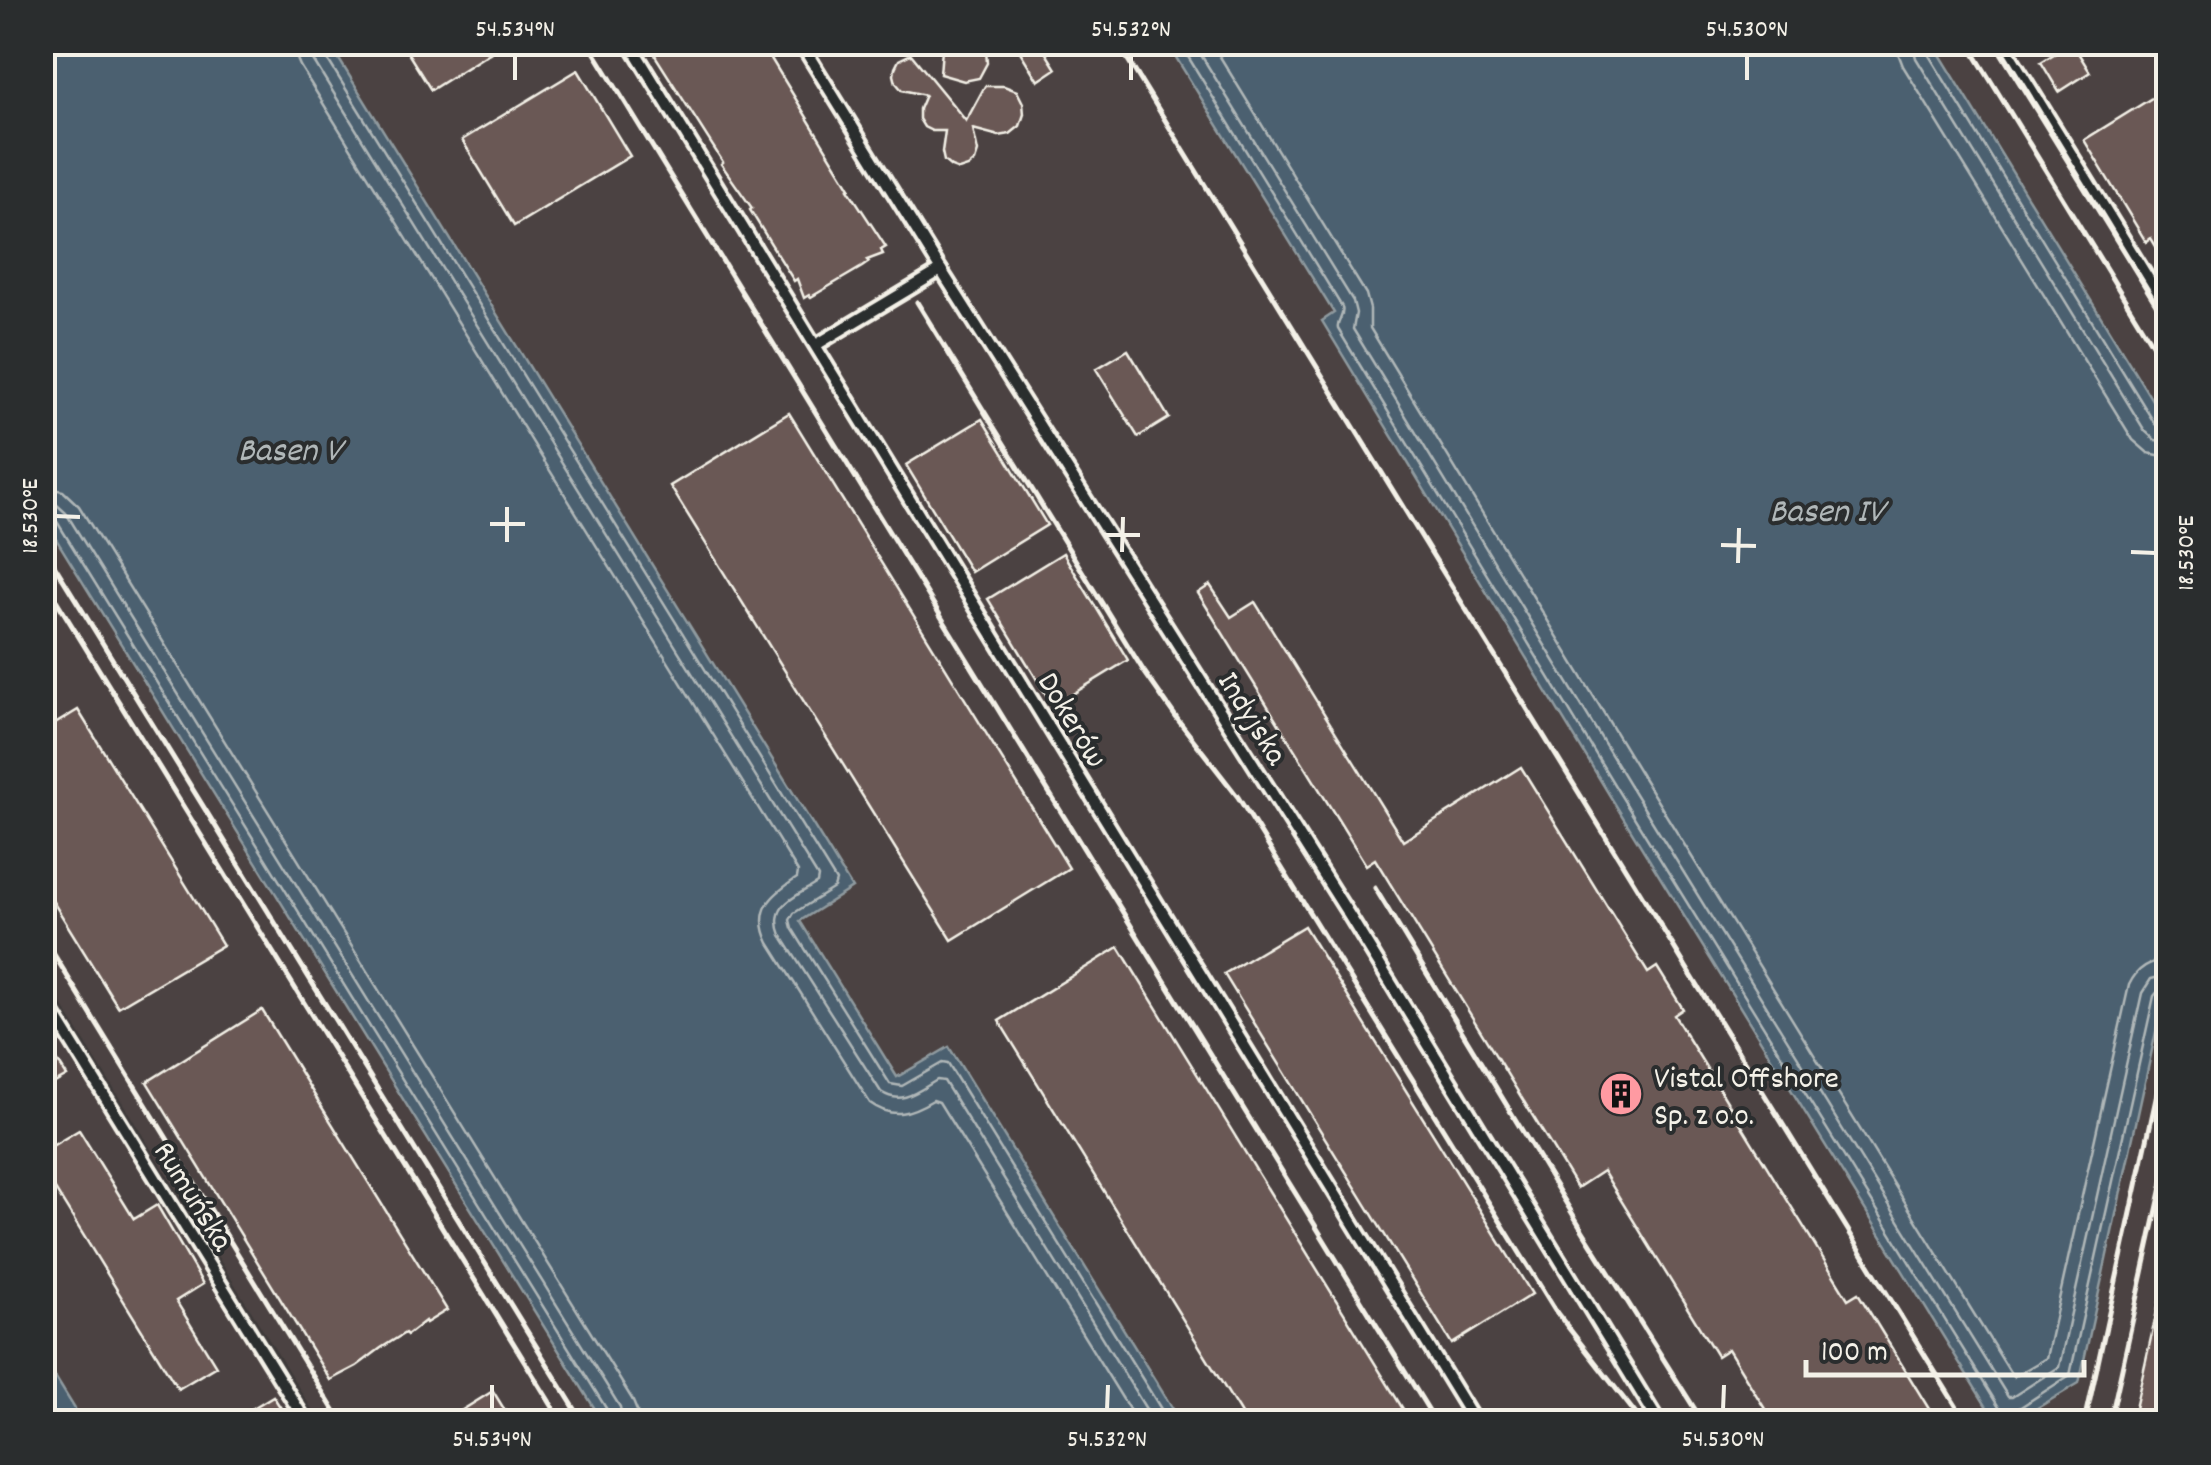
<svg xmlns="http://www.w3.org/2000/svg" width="2211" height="1465" font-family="Dekko,sans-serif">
<rect width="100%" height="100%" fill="#3e3a3a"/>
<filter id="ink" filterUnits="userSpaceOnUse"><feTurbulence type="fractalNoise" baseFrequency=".01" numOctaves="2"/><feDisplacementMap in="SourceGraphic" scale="20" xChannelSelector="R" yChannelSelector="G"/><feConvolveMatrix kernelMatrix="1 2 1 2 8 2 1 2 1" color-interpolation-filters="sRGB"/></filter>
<g filter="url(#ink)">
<g fill="#4c4342">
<polygon points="329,43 1167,43 1334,314 1322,322 1610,796 1996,1422 1181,1422 949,1047 897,1078 799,921 851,888"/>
<polygon points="1933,43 2168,43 2168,426"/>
<polygon points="42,518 603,1422 320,1422 43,974"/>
<polygon points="2168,977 2168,1422 2014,1422 2079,1383"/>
<polygon points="42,982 306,1422 83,1422 43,1357"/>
</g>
<g fill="#4b606f" stroke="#8f9a9f" stroke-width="2.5">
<polygon points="43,42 329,43 852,888 800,921 897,1077 949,1047 1181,1422 603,1422 43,518"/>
<polygon points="1167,43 1933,43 2168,426 2168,977 2079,1383 2014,1422 1996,1422 1610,796 1322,321 1334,313"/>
<polygon points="42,1357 43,1357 83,1422 43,1422"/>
</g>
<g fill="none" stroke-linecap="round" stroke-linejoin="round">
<g stroke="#b0b7b8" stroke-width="2.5">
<path d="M294,42L295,54L300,66L798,872L797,878C771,895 753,910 769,943L870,1103C893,1120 911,1113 933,1100L939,1102L1137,1422"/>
<path d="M309,42L312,58L818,877L817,883C795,897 769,905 781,935L881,1092C902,1106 918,1091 937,1080L944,1081L1154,1422"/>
<polyline points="321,42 323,52 836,881 834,888 794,913 790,920 792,928 890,1084 902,1086 942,1063 948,1064 1169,1422"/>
<path d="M1179,42L1342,307C1345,317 1336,321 1338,329L1618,791L2005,1417L2010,1416L2016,1410L2070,1375L2154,996L2160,989L2168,987"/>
<polyline points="1193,42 1353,301 1356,313 1353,329 1629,784 2008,1397 2012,1397 2059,1367 2142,993 2151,979 2168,975"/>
<path d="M1211,42L1366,294L1370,309V328L1642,776L2013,1377L2046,1358L2129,985C2137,968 2150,960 2168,960"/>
<polyline points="1897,42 1898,53 1903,66 2133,440 2148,453 2168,457"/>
<polyline points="1912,42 1916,58 2145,431 2155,440 2168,442"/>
<polyline points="1925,42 1927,52 2155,424 2161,429 2168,430"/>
<polyline points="42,487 63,491 79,506 632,1399 637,1411 638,1422"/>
<polyline points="42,502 56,504 66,513 620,1407 623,1422"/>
<polyline points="42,514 50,515 56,520 609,1413 611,1422"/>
</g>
</g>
<g fill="#6b5955" stroke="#f4f1e8" stroke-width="2.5">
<polygon points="401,42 507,42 431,90"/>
<polygon points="651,42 761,42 850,188 848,189 886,247 881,250 883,254 867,260 869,262 862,267 811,297 809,295 804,298 797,279 794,281 750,210 752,208 721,164 723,162 656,57"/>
<polygon points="947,42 981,42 986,50 987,63 979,78 964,81 940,74 942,49"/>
<polygon points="1032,42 1039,42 1056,69 1038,81 1019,50"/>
<polygon points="2072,43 2090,72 2059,92 2041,62"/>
<polygon points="911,54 966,121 985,86 1004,86 1017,91 1023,103 1024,114 1020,126 1010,134 999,136 973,129 978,152 975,161 968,167 959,170 951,167 944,161 942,152 945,131 932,131 924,127 919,119 919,109 925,95 902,90 896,83 894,75 895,68 899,60"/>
<polygon points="578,70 630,156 514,226 462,140"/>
<polygon points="2168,88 2168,128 2160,133 2168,148 2168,266 2151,238 2146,242 2084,140"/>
<polygon points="1128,350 1169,418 1138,437 1096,369"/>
<polygon points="789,413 1069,868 952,940 670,486"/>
<polygon points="982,419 1047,525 971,572 906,465"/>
<polygon points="1063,553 1128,660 1053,706 988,599"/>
<polygon points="1210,585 1231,617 1255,602 1403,841 1521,767 1648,973 1657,967 1683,1009 1674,1015 1848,1299 1858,1293 1937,1422 1773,1422 1728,1349 1717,1356 1603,1171 1577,1188 1375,859 1366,865 1198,593"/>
<polygon points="78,710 223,945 118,1007 42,884 42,732"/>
<polygon points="1304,926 1532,1294 1452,1344 1224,974"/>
<polygon points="1119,947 1411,1422 1246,1422 999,1021"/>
<polygon points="262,1010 447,1310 426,1323 425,1321 407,1335 405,1333 381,1348 357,1366 330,1380 147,1082"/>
<polygon points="42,1036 67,1076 42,1090"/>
<polygon points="79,1130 134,1219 157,1205 203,1284 176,1301 216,1366 178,1389 42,1168 42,1152"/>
<polygon points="2162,1289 2168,1290 2168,1422 2132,1422"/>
<polygon points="493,1391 512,1422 443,1422"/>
<polygon points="273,1396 290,1422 230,1422"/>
</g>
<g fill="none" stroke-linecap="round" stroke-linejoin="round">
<g stroke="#f4f1e8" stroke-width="18">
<g id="service">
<polyline points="629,42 1475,1422"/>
<polyline points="800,42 941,270 1349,915 1659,1422"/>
<polyline points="2002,42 2168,311"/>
<polyline points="816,345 941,270"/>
<polyline points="42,995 306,1422"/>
</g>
</g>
<use href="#service" stroke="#2a2d2e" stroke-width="10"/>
<g stroke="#f4f1e8" stroke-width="5">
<polyline points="588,42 1436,1422"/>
<polyline points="1117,42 1966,1422"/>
<polyline points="1967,42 2168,370"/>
<polyline points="1997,42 2168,323"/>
<polyline points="917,302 1143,670 1178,720 1238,797 1557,1313 1642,1422"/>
<polyline points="42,545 583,1422"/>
<polyline points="42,577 562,1422"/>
<polyline points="1375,888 1583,1231 1703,1422"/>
<polyline points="42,935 341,1422"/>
<polyline points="2085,1422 2168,1044"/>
<polyline points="2110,1422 2168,1160"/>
</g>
</g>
</g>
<path fill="none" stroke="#f4f1e8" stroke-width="4" d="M515,80V55M1131,80V55M1747,80V55M55,516L80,517M490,524H525M1105,535H1140M507,542V507M1721,545L1756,546M1122,552L1123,517M2131,552L2156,553M1738,563L1739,528M492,1410V1385M1107,1410L1108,1385M1723,1410L1724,1385"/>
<defs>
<g id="building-disc" transform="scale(2.25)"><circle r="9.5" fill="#ff9aa2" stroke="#2a2d2e"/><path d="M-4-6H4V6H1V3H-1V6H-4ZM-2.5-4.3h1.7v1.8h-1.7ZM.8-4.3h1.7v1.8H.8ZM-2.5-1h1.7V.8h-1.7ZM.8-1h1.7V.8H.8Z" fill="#111"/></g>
</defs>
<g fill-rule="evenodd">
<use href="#building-disc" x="1621" y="1094"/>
</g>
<g text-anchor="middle" stroke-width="8" stroke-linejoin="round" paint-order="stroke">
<g font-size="32" fill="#f4f1e8" stroke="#2a2d2e">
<text transform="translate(1254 717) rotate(58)" y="11">Indyjska</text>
<text transform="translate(1074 719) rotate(59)" y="11">Dokerów</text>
<text transform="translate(195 1195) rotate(58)" y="11">Rumuńska</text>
</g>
<g font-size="32" fill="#f4f1e8" stroke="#2a2d2e" text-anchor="start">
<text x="1654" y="1087">Vistal Offshore<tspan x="1654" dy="37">Sp. z o.o.</tspan></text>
</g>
<g font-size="35" font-style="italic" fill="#b0b7b8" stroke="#2a2d2e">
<text x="290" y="460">Basen V</text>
<text x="1827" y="521">Basen IV</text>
</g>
</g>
<rect width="2211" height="1465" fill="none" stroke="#2a2d2e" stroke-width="110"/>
<path d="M1806 1360v15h278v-15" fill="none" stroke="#f4f1e8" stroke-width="5"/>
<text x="1821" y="1360" font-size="30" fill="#f4f1e8" stroke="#2a2d2e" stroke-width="8" paint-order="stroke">100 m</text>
<rect x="55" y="55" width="2101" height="1355" fill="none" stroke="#f4f1e8" stroke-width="4"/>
<g font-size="25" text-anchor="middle" fill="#f4f1e8">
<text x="515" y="36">54.534°N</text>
<text x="1131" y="36">54.532°N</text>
<text x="1747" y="36">54.530°N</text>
<text transform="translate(28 516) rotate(-90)" y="9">18.530°E</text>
<text transform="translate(2184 553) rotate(-90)" y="9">18.530°E</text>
<text x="492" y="1446">54.534°N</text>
<text x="1107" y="1446">54.532°N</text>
<text x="1723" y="1446">54.530°N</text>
</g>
</svg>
